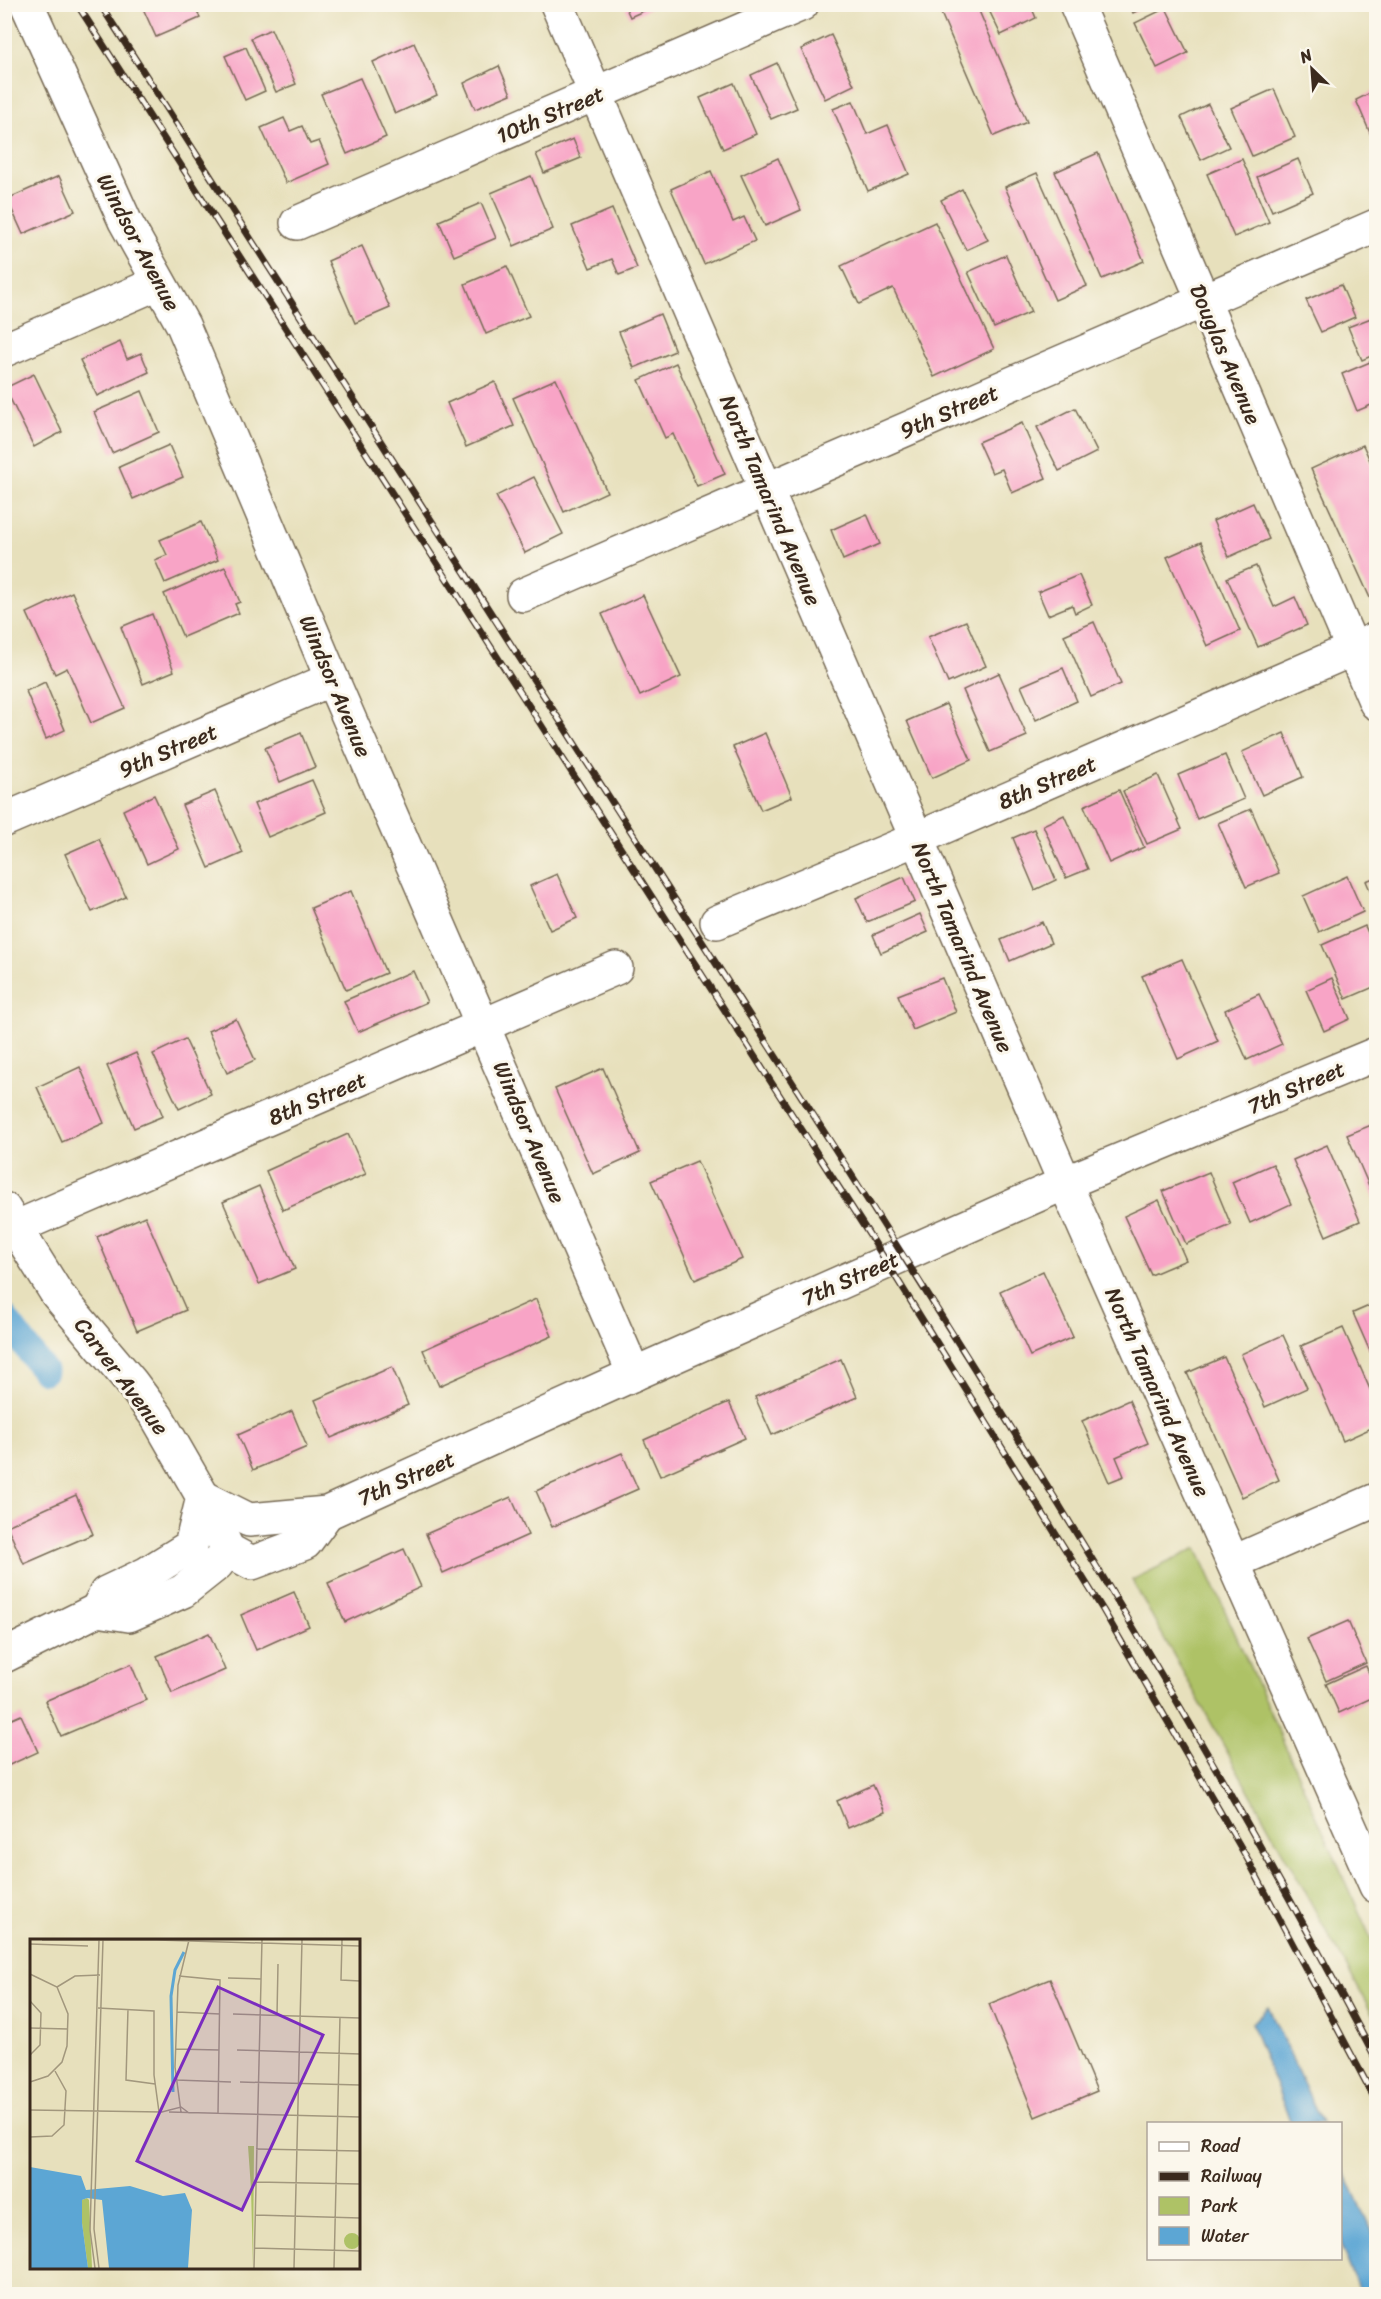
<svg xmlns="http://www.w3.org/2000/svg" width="1381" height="2299" font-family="Sriracha,sans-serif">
<rect width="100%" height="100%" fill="#fbf7ec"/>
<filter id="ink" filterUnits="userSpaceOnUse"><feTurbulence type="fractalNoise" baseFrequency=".0167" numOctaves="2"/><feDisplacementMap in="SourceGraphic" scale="12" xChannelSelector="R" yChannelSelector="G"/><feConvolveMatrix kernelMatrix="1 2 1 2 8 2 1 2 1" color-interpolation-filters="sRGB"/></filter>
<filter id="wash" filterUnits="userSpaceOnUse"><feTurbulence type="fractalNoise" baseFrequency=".008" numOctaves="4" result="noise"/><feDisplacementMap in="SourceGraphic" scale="24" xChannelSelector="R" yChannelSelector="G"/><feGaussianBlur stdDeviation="1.35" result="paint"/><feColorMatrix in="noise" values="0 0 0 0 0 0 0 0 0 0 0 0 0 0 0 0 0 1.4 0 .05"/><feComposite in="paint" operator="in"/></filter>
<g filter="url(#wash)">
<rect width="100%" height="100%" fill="#e7e0bc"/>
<polygon fill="#aec266" stroke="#747642" stroke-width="1.5" points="1197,1548 1376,1950 1376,2020 1132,1580"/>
<g fill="#5ca6d4" stroke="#4c6879" stroke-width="1.5">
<polygon points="1268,2007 1322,2123 1291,2123 1251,2024"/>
<polygon points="1341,2164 1376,2242 1376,2294 1361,2294 1341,2246"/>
</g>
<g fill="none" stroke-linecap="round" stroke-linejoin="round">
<polyline stroke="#5ca6d4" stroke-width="27" points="4,1317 44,1371"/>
</g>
<g id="blocks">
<g fill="#f8a4c6">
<polygon points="141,4 194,4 200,18 156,37"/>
<polygon points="624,4 659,4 630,17"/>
<polygon points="937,4 976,4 1027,122 994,136"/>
<polygon points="986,4 1030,4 1036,18 1001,35"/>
<polygon points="1129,4 1151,4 1133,13"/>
<polygon points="1166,8 1188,53 1157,68 1135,23"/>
<polygon points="271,29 296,84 276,92 251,38"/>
<polygon points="831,35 854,85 825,99 801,49"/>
<polygon points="414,43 437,95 395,114 373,62"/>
<polygon points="246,47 265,91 245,100 225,56"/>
<polygon points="777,63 797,108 771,119 751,75"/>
<polygon points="499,66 511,94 475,109 464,83"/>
<polygon points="360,78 386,137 347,154 321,94"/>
<polygon points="734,83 756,134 723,149 700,98"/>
<polygon points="1274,89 1295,137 1252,156 1231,108"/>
<polygon points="1376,90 1376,147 1356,100"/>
<polygon points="853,101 867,134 888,125 909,174 868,191 833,109"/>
<polygon points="1208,104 1229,147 1201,160 1181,117"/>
<polygon points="284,118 290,131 302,126 310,144 319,141 329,164 286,183 261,128"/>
<polygon points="573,139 581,158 544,173 536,154"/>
<polygon points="1098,153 1144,261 1102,279 1055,172"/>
<polygon points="778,158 801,210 765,226 741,175"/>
<polygon points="1242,159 1269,222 1234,237 1207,174"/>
<polygon points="1298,159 1313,193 1272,211 1257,177"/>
<polygon points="711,171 733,222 744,217 755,241 704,264 671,189"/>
<polygon points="1037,173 1087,286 1055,300 1005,187"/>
<polygon points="59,176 75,211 23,234 7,199"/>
<polygon points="531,176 553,229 514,246 491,193"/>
<polygon points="962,189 988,240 966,250 941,200"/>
<polygon points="481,203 496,238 454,256 439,221"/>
<polygon points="612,209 637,268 619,275 612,259 590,268 572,226"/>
<polygon points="935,222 994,349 934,377 893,288 859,304 841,266"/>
<polygon points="362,246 390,308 355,323 328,261"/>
<polygon points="1006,255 1031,312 994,328 968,272"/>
<polygon points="507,266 529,316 486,334 465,284"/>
<polygon points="1341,285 1355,317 1321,332 1306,300"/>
<polygon points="660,314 675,351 634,368 619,332"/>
<polygon points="1371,318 1376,332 1376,354 1362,360 1348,327"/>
<polygon points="120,342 127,359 141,353 149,372 97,396 80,360"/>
<polygon points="1370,362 1376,377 1376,403 1357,411 1342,374"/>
<polygon points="676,363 725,474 697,486 673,434 665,438 639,380"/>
<polygon points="34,374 62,432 34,447 5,388"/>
<polygon points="556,379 607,492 564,512 513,398"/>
<polygon points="495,382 514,426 466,447 447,403"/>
<polygon points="142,391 159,432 112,453 94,412"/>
<polygon points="1075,408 1097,452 1059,471 1037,427"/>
<polygon points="1022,423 1046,478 1012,493 1002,469 992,473 978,442"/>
<polygon points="169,445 183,477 133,499 119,467"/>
<polygon points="1363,445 1376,474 1376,598 1371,600 1311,469"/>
<polygon points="534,477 563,534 525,553 496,496"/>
<polygon points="1253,503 1269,539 1229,557 1213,521"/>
<polygon points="867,514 880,544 843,560 831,530"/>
<polygon points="201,522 218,560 165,583 155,560 167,555 160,540"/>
<polygon points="1201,542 1240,631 1207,646 1167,557"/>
<polygon points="1256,566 1274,607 1295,597 1307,625 1258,647 1227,578"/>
<polygon points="225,567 240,602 235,604 239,613 183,637 164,594"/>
<polygon points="1079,575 1092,605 1075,613 1072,605 1048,615 1038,592"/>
<polygon points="72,592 125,708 91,723 67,668 55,674 27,613"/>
<polygon points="643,595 681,677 640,696 602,614"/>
<polygon points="152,614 174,671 143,684 121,627"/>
<polygon points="966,621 986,666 948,683 928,637"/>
<polygon points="1094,622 1121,684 1091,697 1064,635"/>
<polygon points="1063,668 1077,701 1036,720 1021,686"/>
<polygon points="999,673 1027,736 990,752 963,690"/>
<polygon points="45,682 65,730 46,739 26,691"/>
<polygon points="946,704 971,760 932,778 907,721"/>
<polygon points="301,733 315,767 280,782 265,748"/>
<polygon points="765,733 792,797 761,810 733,747"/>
<polygon points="1284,733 1303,777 1262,795 1242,752"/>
<polygon points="1225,755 1244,799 1197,819 1178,775"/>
<polygon points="1158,775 1182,829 1147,844 1123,791"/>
<polygon points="312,780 326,812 268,837 254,804"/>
<polygon points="1119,790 1144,847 1109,863 1084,806"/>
<polygon points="215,791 243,853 209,868 182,805"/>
<polygon points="154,795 179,849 147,864 123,810"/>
<polygon points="1251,809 1279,873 1246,887 1218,823"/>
<polygon points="1064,815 1088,869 1066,878 1043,825"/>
<polygon points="1034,829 1056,880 1035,890 1013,838"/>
<polygon points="99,839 126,897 92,912 65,854"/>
<polygon points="557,874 577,918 550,930 530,886"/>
<polygon points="1347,876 1363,912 1319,932 1303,896"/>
<polygon points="904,877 915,902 867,922 856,898"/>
<polygon points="1376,877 1376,904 1366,881"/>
<polygon points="351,891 386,973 346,990 311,908"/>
<polygon points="920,914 928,932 881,953 873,935"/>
<polygon points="1042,922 1051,943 1010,961 1001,940"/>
<polygon points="1365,926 1376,951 1376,986 1346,999 1322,945"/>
<polygon points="1182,959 1218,1041 1178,1059 1142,976"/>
<polygon points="413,971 427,1002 358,1032 344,1001"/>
<polygon points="942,978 956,1012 913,1030 898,995"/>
<polygon points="1332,978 1350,1019 1324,1031 1306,990"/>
<polygon points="1259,994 1282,1044 1247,1060 1225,1010"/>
<polygon points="236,1019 255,1060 227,1073 208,1031"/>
<polygon points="185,1039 211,1094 179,1109 153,1054"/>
<polygon points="136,1053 163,1116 134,1128 107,1066"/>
<polygon points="80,1067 104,1123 62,1142 37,1087"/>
<polygon points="603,1068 640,1153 593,1174 555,1089"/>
<polygon points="1376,1123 1376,1202 1347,1135"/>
<polygon points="348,1134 366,1174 283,1210 266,1171"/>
<polygon points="1327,1145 1360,1221 1326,1236 1293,1160"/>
<polygon points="697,1161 742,1259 695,1280 651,1181"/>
<polygon points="1273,1164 1291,1204 1250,1223 1232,1182"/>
<polygon points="1209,1172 1231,1225 1186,1244 1163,1191"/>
<polygon points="259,1186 295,1269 259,1284 223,1202"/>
<polygon points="1159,1200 1186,1260 1151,1275 1124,1216"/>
<polygon points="145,1216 186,1310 137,1331 97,1237"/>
<polygon points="1043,1271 1073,1337 1030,1356 1000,1291"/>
<polygon points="536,1299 552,1336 439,1386 423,1350"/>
<polygon points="1376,1303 1376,1365 1353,1313"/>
<polygon points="1343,1328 1376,1403 1376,1426 1343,1441 1301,1346"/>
<polygon points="1283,1335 1307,1388 1265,1407 1241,1354"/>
<polygon points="1224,1357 1279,1480 1242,1497 1187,1373"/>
<polygon points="841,1359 857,1397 772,1435 755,1397"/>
<polygon points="392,1367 408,1405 331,1438 315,1400"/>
<polygon points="1129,1400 1148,1443 1116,1457 1124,1476 1109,1482 1082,1421"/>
<polygon points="729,1402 745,1438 660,1476 644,1440"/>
<polygon points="292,1411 307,1447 253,1470 238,1435"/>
<polygon points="622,1453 638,1489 552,1527 536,1491"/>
<polygon points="76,1495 93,1534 24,1564 7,1526"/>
<polygon points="511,1497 528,1535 443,1573 426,1534"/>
<polygon points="404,1549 421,1587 345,1622 328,1583"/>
<polygon points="294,1592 309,1626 256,1650 241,1615"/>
<polygon points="1348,1621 1366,1663 1326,1681 1307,1639"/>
<polygon points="209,1633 225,1670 172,1693 157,1656"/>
<polygon points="131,1664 146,1700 61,1736 45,1701"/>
<polygon points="1366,1666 1376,1690 1376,1696 1339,1713 1326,1684"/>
<polygon points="21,1715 38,1752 5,1767 5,1722"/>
<polygon points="873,1785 885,1812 848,1828 837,1801"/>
<polygon points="1050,1979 1097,2091 1035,2117 989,2004"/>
</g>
</g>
</g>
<g filter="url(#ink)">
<use href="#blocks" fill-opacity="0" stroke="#776a55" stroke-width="1.5"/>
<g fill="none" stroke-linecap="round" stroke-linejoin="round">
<g stroke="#776a55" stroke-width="36">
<g id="minor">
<polyline points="27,4 125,221 183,325 332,679 634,1374"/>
<polyline points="557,4 1065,1183 1376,1886"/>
<polyline points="1076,4 1376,703"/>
<polyline points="297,223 802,4"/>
<polyline points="4,350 158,283"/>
<polyline points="523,595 1376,226"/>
<polyline points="4,820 332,679"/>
<polyline points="717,922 916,839 1376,639"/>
<polyline points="4,1209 57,1294 131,1382 157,1417 203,1497 228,1550"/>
<polyline points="17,1227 616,968"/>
<polyline points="228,1550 252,1563 305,1543 327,1513"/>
<polyline points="1234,1562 1376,1500"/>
<polyline points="97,1610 106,1593 146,1574 191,1546 203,1497 249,1520 327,1513 634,1374 1065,1183 1376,1054"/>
<polyline points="4,1656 97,1610 129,1615 183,1591 217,1564 228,1550"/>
</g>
</g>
<use href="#minor" stroke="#fff" stroke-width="33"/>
<g stroke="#3b2a1e" stroke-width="7">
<g id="rail">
<polyline points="77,4 874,1242 1103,1610 1247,1858 1376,2101"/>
<path d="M100,4C315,339 529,673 744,1007C966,1352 1187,1697 1376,2060"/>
</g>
</g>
<use href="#rail" stroke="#fbf7ec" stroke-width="4.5" stroke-dasharray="14" stroke-linecap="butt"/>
</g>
</g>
<g text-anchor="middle" stroke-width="6" stroke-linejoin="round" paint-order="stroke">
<g font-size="22" fill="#3b2a1e" stroke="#fbf7ec">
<text transform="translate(550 114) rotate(-23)" y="8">10th Street</text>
<text transform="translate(139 242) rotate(62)" y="8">Windsor Avenue</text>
<text transform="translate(1226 354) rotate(67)" y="8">Douglas Avenue</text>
<text transform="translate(949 411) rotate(-23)" y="8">9th Street</text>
<text transform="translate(771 500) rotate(67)" y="8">North Tamarind Avenue</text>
<text transform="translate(336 686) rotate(67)" y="8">Windsor Avenue</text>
<text transform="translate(168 750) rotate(-23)" y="8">9th Street</text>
<text transform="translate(1047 782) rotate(-23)" y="8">8th Street</text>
<text transform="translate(963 947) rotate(67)" y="8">North Tamarind Avenue</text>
<text transform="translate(1296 1087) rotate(-23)" y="8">7th Street</text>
<text transform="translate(317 1098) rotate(-23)" y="8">8th Street</text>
<text transform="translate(530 1132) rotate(67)" y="8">Windsor Avenue</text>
<text transform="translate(850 1278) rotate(-24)" y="8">7th Street</text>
<text transform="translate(122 1376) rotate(53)" y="8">Carver Avenue</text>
<text transform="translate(1158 1392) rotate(66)" y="8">North Tamarind Avenue</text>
<text transform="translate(406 1478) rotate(-24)" y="8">7th Street</text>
</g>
</g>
<g transform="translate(30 1939)">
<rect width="330" height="330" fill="#e7e0bc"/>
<path d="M218,207H224L223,329L221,250ZM57,259L59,261L62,329H58L52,284V261ZM314 302a8 8 0 1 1 16 0a8 8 0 1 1-16 0Z" fill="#aec266"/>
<path d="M0,228L51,237L56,251L100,247L133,257L155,254L162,271L158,329H79L72,261L57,259L52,261V284L58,329H0Z" fill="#5ca6d4"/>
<path fill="none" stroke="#5ca6d4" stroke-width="3" d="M143,153L141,57L145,31L154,13"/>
<path fill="none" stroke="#a2977d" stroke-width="1.5" d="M12,1H128M127,1L330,7M312,1L311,41L330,42M0,5L58,7M0,35L27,48L38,75L37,107L32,123L18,137L0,143M149,37L190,41L188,174M198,39L231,40M27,48L45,37L70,36M0,62L11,74L10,106L0,116M68,69L124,72V136L129,173M98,70L96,141L125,145M147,73L190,75M203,75L330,79M247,76L248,25M0,89L38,90M145,110L189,111M207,111L330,115M146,141L201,143M210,143L330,146M0,171L132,173L151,168L159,174M139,173L330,178M151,173L145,128L148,46L159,1M0,198L22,197L34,186L36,152L25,132M226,210L330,212M226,243L330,245M225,276L330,279M224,309L330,312M65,329L60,291L69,1M69,329L64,290L73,1M224,329L232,1M264,329L272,1M304,329L310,78"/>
<path fill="#7b2cbf" fill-opacity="0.15" stroke="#7b2cbf" stroke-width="3" d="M188,48L293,96L212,271L107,222Z"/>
<rect width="330" height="330" fill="none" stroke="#3b2a1e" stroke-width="3"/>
</g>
<rect width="1381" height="2299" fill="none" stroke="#fbf7ec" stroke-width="24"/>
<rect x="1147" y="2122" width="195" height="138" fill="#fbf7ec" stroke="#aea59a" stroke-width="1.5"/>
<rect x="1159" y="2142" width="30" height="9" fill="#ffffff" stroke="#aea59a" stroke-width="1.5"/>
<text x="1201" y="2152" font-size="18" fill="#3b2a1e">Road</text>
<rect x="1159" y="2172" width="30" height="9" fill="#3b2a1e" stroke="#aea59a" stroke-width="1.5"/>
<text x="1201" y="2182" font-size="18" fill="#3b2a1e">Railway</text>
<rect x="1159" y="2197" width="30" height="18" fill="#aec266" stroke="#aea59a" stroke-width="1.5"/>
<text x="1201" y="2212" font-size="18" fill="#3b2a1e">Park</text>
<rect x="1159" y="2227" width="30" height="18" fill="#5ca6d4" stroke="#aea59a" stroke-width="1.5"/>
<text x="1201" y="2242" font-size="18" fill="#3b2a1e">Water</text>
<g transform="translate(1312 69) rotate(335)" stroke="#fbf7ec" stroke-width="4.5" paint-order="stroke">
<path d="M0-4.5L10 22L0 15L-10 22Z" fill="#3b2a1e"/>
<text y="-9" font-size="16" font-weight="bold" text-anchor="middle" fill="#3b2a1e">N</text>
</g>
</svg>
